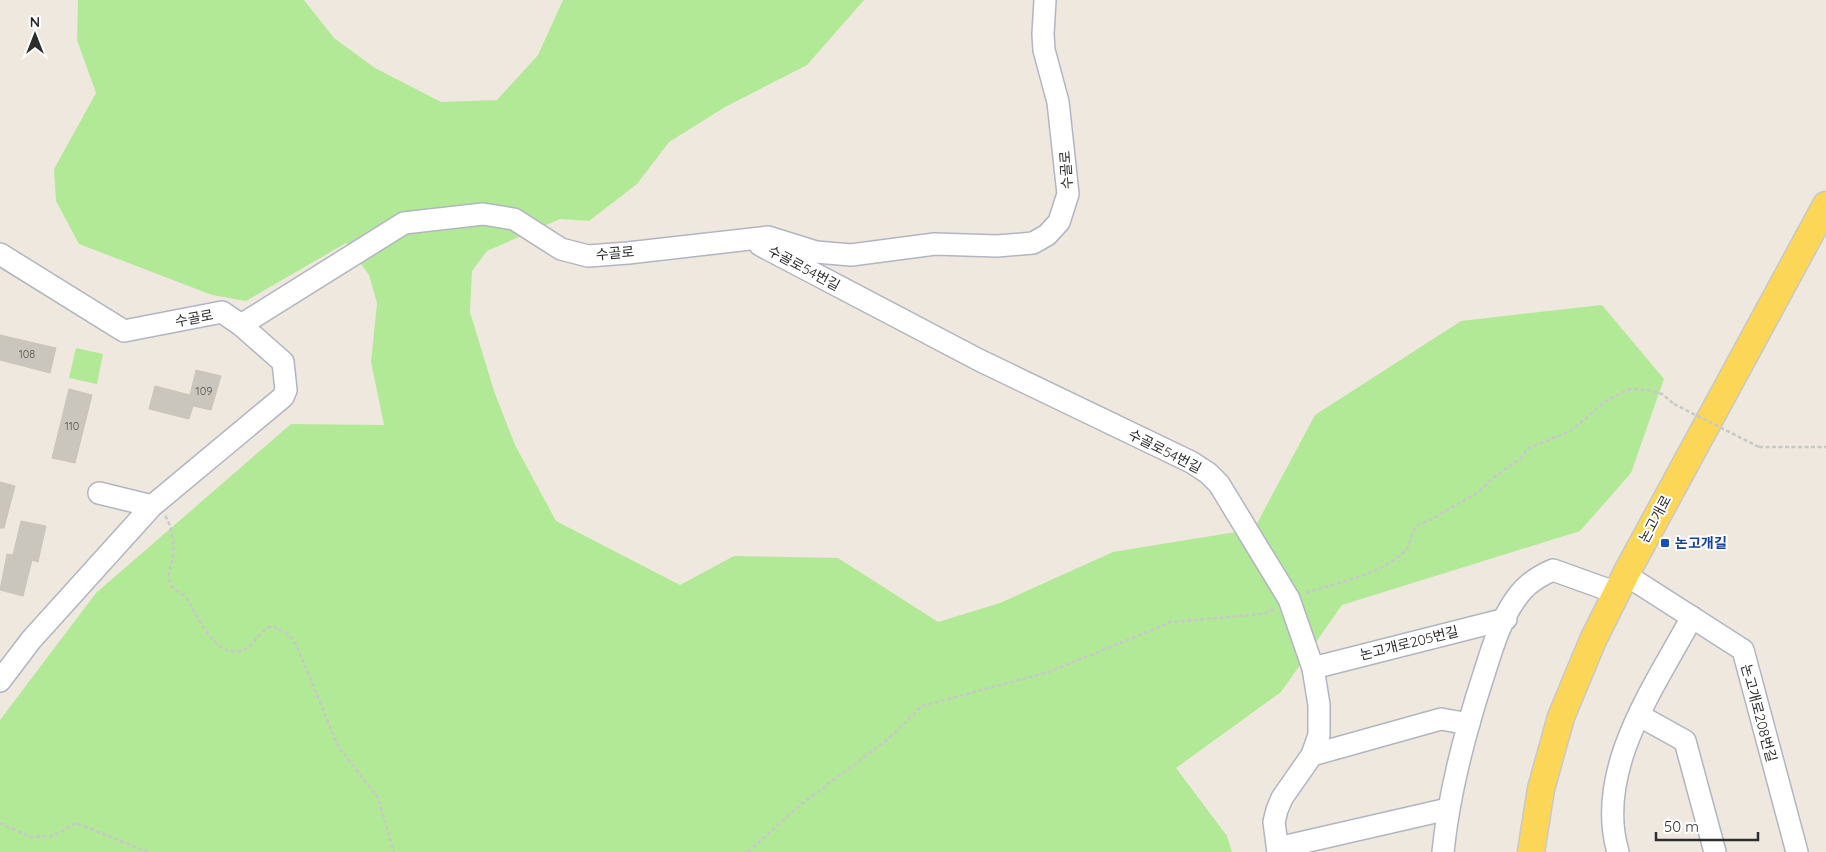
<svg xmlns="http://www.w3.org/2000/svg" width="1826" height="852" font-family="Quicksand,'Noto Sans KR',sans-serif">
<rect width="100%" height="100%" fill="#efe8de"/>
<g fill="#b2e997">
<polygon points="78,0 304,0 334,38 375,68 441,102 497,100 538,55 563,0 864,0 807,65 725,107 669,142 637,184 589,221 560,219 487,251 472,271 470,312 494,391 515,445 556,521 680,585 734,556 838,558 938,622 1000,603 1113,552 1254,529 1315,415 1461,321 1602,305 1664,379 1631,473 1580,531 1342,605 1281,692 1176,768 1227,836 1232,852 0,852 0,720 96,593 291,424 384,425 371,362 377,303 369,275 346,243 246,301 212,295 79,244 56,201 54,169 96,93 77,40"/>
<polygon points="76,348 103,354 97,384 69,378"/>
</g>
<g fill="#cbc6bd" stroke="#cbc4b7">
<polygon points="0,335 56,348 50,373 0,360"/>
<polygon points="196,370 221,376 211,410 193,406 189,419 149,409 155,386 190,395"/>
<polygon points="69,389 92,395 75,463 52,458"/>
<polygon points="0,482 15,486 4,528 0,528"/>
<polygon points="21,521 46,526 38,562 32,560 23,596 0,590 7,554 13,555"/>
</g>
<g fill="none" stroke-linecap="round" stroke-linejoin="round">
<g stroke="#b2b5c1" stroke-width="24">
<g id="minor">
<polyline points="760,245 979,360 1191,462 1208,473 1219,484 1289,599 1313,668 1319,705 1319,735 1312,755 1282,798 1277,810 1274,822 1278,852"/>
<polyline points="0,254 124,331 222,312 241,325 404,223 483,214 514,219 561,249 588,256 628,253 768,237 816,252 851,255 935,244 997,246 1033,243 1047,235 1059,222 1068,194 1058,102 1044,50 1043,34 1045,0"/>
<polyline points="99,493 152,506"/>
<polyline points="1626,575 1743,650 1797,852"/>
<polyline points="1313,668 1506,619"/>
<polyline points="0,681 31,640 152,506 283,397 286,390 283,362 241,325"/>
<polyline points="1640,716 1685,741 1715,852"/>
<polyline points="1312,755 1441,719 1469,724"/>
<polyline points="1278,848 1448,809"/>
<path d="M1443,852C1449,791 1465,732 1484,674C1492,649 1500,621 1515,600C1525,585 1537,577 1553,570L1617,593"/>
<path d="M1618,852C1594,770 1655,686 1692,617"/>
</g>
</g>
<g stroke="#c8c8c8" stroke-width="29">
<polyline id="major" points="1531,852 1541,789 1561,717 1593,640 1628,570 1826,205"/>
</g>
<g stroke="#c8c8c8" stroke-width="2.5" stroke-dasharray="4 2.5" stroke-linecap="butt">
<polyline points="1759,447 1826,447"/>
<path d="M165,516C171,522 175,547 173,556C172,563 168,571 169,578C170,591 182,591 188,600C198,617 214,656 240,651C255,648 258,629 273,626L289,635L296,644L338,746L378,798L394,852"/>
<path d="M1306,593C1339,582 1377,576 1404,552C1411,546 1410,535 1415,528C1421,521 1432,522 1438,515L1479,492L1493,478L1521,458L1529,448L1571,431L1607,400L1630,389L1648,390L1662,394L1674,404"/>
<polyline points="0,823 31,837 53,836 76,823 148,852"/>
<polyline points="748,852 799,806 888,739 922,706 1049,672 1171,622 1263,614 1275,609"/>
</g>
<use href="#minor" stroke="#fff" stroke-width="21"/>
<use href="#major" stroke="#fcd757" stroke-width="26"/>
<polyline stroke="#c8c8c8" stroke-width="2.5" stroke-dasharray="4 2.5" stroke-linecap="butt" points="1674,404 1759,447"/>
</g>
<rect fill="#1a4fb4" stroke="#fff" stroke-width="2" x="1660" y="538" width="10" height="10" rx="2.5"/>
<g text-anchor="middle" stroke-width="4" stroke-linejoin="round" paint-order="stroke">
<g font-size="11" fill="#545351">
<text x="27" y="358">108</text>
<text x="204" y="395">109</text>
<text x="72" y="430">110</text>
</g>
<g font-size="14" fill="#2d2d2d" stroke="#fff">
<text transform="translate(1066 170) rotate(-94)" y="5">수골로</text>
<text transform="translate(615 253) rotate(-5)" y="5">수골로</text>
<text transform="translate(804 268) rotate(28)" y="5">수골로54번길</text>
<text transform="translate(194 318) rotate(-11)" y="5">수골로</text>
<text transform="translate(1165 451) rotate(27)" y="5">수골로54번길</text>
<text transform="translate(1655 519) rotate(-62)" y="5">논고개로</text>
<text transform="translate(1409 643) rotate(-14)" y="5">논고개로205번길</text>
<text transform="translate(1759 713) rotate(75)" y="5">논고개로208번길</text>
</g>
<g font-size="14" font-weight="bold" fill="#164399" stroke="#fff" text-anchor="start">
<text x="1675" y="548">논고개길</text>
</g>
</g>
<g transform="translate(35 35)" stroke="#ffffff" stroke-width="4" paint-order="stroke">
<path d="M0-4L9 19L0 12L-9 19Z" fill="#2d2d2d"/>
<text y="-8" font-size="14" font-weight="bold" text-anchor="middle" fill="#2d2d2d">N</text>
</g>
<path d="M1656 832v8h102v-8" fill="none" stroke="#2d2d2d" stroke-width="2.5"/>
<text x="1664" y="832" font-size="15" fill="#2d2d2d" stroke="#ffffff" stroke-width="4" paint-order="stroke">50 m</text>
</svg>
